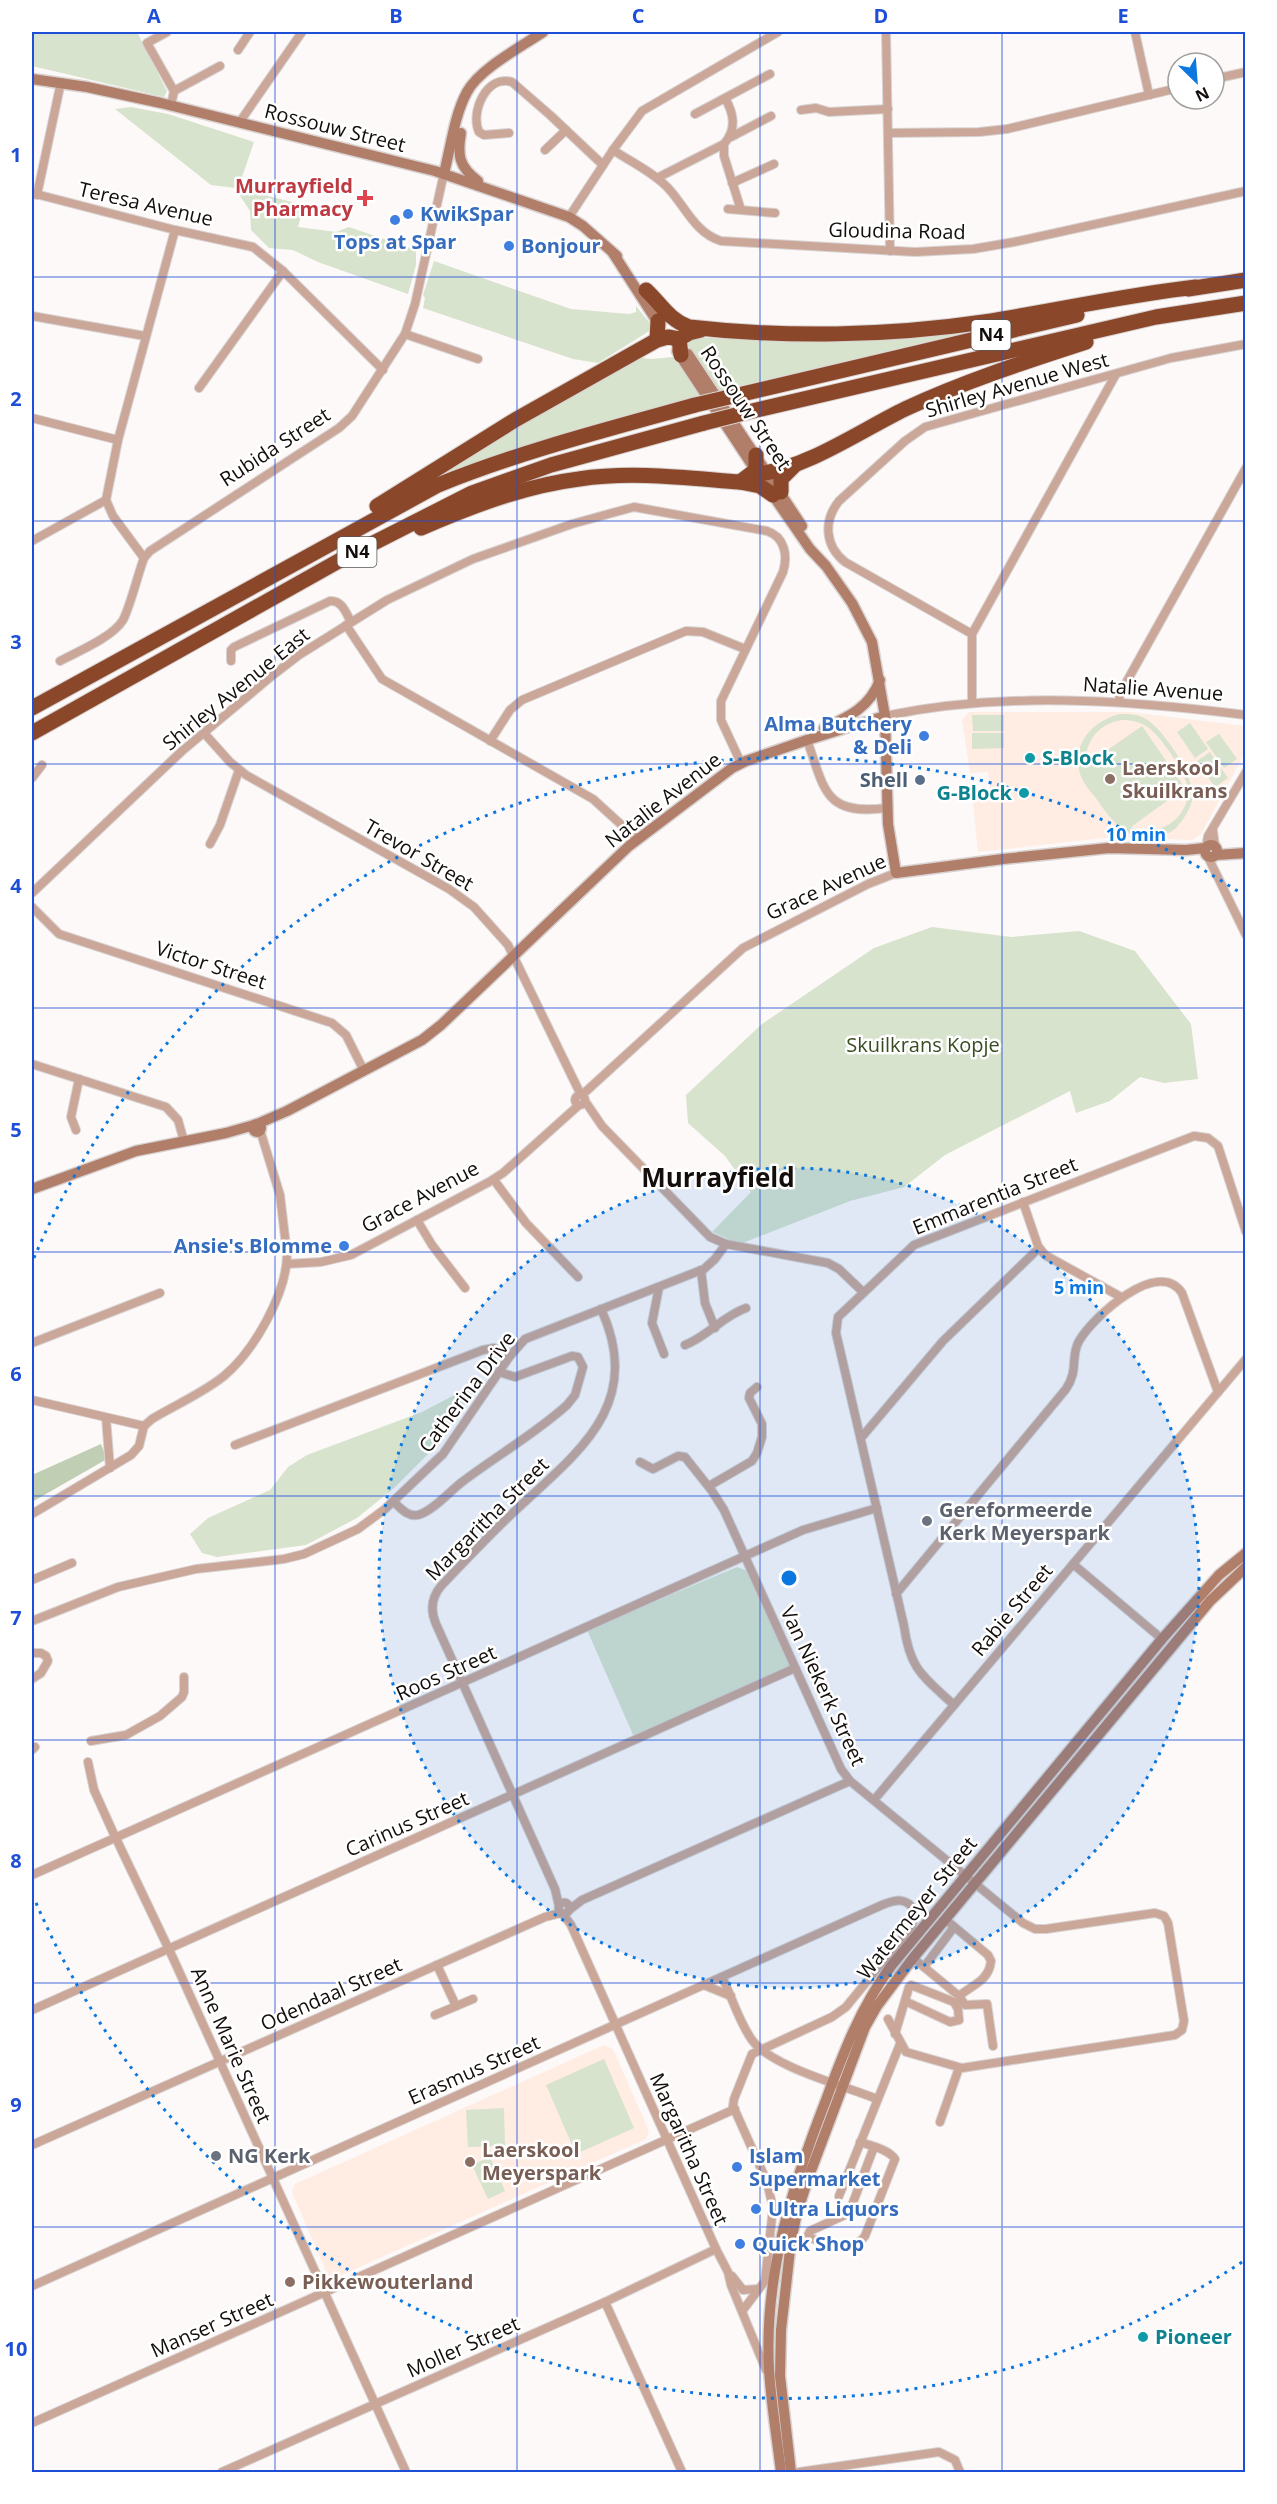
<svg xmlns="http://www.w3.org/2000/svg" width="1277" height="2504" font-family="'Open Sans',sans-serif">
<rect width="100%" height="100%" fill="#fdf9f8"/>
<g fill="#ffece3">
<polygon points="969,712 1129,712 1245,726 1245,753 1201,834 1192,840 1113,837 978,852 972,795 991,792 988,772 970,773 962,720"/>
<polygon points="604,2045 613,2049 649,2131 646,2139 335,2278 328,2276 292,2192 295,2184"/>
</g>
<g fill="#d7e3cc" fill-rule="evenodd">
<polygon points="32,32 137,32 167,91 164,97 32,66"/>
<polygon points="131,107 168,114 254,142 241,180 268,196 304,205 298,227 336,232 349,227 416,250 416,265 408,294 318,262 293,250 269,248 251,230 250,211 235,188 211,185 115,109"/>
<polygon points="434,261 571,309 629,314 636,312 636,306 652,326 651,330 598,363 573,359 423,308 425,298 423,295"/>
<path d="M982,329L718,391L686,343L697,338H713C803,342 892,344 982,329Z"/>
<path d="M636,357L652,359L673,357L699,395L691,399C599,421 509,448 422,485L476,447Z"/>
<path d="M1120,714C1129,714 1138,714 1146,719C1164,730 1197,779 1192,800C1190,810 1183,820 1176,828C1172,832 1166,834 1160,836C1132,847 1112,821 1098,801C1093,794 1086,787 1082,779C1069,748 1090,721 1120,714ZM1122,720C1132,720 1141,722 1149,728C1161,737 1188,775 1188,791C1188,820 1156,839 1131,827L1185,788L1142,726L1086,765C1084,742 1099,723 1122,720Z"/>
<polygon points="972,715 1004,715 1004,731 973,731"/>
<polygon points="1190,723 1208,749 1195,758 1177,732"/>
<polygon points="972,733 1004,733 1004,748 972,749"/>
<polygon points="1219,734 1237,759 1224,768 1206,742"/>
<polygon points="1210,752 1228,778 1215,787 1197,761"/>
<polygon points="932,927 1011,937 1079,931 1135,951 1191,1024 1198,1079 1164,1083 1140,1077 1110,1101 1076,1113 1070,1091 945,1155 904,1187 850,1201 740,1244 712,1232 751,1192 725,1156 688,1123 686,1095 762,1024 874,948"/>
<polygon points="481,1381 437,1445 393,1489 357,1518 306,1545 217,1557 202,1553 190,1534 208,1518 270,1490 288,1467 307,1455 422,1412"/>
<polygon points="737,1567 748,1571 791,1667 634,1737 587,1630"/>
<polygon points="604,2059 634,2128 576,2154 546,2085"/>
<polygon points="504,2108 505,2146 468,2147 466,2110"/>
<polygon points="490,2157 505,2191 488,2199 472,2165"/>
</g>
<polygon fill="#c0cfb3" points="101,1444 107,1459 32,1502 32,1475"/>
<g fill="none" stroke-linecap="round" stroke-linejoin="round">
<g stroke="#d8d3d2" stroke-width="10">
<g id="street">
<polyline points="167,32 147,43 174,91 171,106"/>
<polyline points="886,32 890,251"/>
<polyline points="1135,32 1149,95"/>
<polyline points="238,50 250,32"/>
<polyline points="1214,79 1246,72"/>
<polyline points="174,91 220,66"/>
<path d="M725,98C734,114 737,129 724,144V156L741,210"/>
<polyline points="801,110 816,108 829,112 888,109"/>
<polyline points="695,114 770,74"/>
<polyline points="239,123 302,32"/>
<path d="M509,133L484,135L479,132C470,113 486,74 512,82L550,115L603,165"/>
<polyline points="888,133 979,132 1007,129 1178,88"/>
<polyline points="731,137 771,116"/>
<polyline points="545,150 566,130"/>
<path d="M613,150C631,162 653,172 668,188C685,206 695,233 721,241L915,252L973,249L1014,242L1246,191"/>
<polyline points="657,178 724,144"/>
<polyline points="732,183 774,164"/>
<polyline points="32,193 175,230 253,247 283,271 383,370"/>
<polyline points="37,195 61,82"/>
<polyline points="728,209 775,213"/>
<polyline points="569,217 613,150 642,111 778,32"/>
<polyline points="32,316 145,336"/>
<polyline points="405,334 478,359"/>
<polyline points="199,388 283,271"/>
<polyline points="32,418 118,440"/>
<polyline points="106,500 118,440 175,230"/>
<polyline points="106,500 113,516 144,558"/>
<polyline points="32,541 106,500"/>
<polyline points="346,625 382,679 593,799 637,839"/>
<path d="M972,634L845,562C825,546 823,521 839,501L905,441L925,427L1171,358L1246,344"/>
<path d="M60,661C77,652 113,637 123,620C130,607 138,574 144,558L150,551L339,428L352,416L405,334L415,304L444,173"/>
<path d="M231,661V650L234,647L330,601C342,600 346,613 351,622"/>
<polyline points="1119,701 1120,694 1132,672 1246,468"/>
<polyline points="972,702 972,634 1116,374"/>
<path d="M885,716C1004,691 1126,700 1246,715"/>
<polyline points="204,733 230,762 246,775 449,889 474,907 508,945 581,1095"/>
<path d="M807,740C825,790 824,816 887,808"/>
<polyline points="490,741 510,710 522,700 686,631 703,632 745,649"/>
<polyline points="32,778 42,765"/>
<polyline points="1213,831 1215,846"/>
<polyline points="210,844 220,825 239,770"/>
<polyline points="1206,847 1208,836 1246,772"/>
<polyline points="1208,857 1246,935"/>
<path d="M32,893L182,751L273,675L299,655L387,600L473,559L572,524L634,507L767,531C785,537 788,556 783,572L721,701V720L741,763"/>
<polyline points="32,907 59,934 332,1023 346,1035 364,1071"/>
<polyline points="32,1064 166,1107 178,1120 184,1141"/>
<polyline points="582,1095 743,948 868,884 896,873"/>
<circle cx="580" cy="1100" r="5"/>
<polyline points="585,1101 602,1126 710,1237 726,1244 828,1263 839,1269 863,1292"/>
<polyline points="76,1130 71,1117 79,1079"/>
<polyline points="494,1180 526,1223 578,1277"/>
<polyline points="1023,1202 1038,1246 1045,1255 1121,1297"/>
<polyline points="417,1220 432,1245 465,1288"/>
<polyline points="287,1264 321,1262 351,1255 489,1182 503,1173 579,1105"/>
<polyline points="701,1270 705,1303 715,1328"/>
<polyline points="659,1287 652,1323 664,1354"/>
<polyline points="32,1343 160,1293"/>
<path d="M685,1345C708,1336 723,1316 746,1308"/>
<polyline points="32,1400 144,1426"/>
<polyline points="106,1418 110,1468"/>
<path d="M144,1426L152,1419C175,1405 203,1393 224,1376C254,1351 287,1293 287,1254L280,1195L260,1130"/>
<polyline points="861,1438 943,1341 1039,1248"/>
<polyline points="235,1445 483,1350 494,1348 510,1356"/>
<polyline points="640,1462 653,1469 678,1456 685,1457 712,1491 724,1510 841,1769 850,1781 1023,1923 1035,1929 1046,1929 1155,1913 1164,1916 1168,1923 1184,2021 1182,2030 1175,2035 962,2068 906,2052 888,2019"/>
<polyline points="709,1486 752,1461 757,1453 762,1437 762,1424 749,1398 750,1393 757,1387"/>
<path d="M394,1502C401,1509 410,1519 421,1514C436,1508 449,1492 462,1482C496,1456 535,1434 567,1405L575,1395L583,1367L578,1357L572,1356L515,1377L499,1372"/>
<polyline points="32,1514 131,1455 139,1446 144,1426"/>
<polyline points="1073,1564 1162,1639"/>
<polyline points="32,1580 72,1563"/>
<path d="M896,1594L1066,1389C1079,1370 1070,1357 1079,1341C1093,1317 1158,1257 1182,1293L1218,1392"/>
<polyline points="32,1621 118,1587 196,1569 284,1559 304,1554 358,1529 385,1509 443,1454 510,1356 525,1339 704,1269 715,1259 726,1244"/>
<polyline points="32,1653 41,1653 46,1656 48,1661 41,1673 32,1679"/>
<path d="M954,1705C923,1676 910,1670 904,1626L840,1350L836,1333L838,1317L914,1245L1194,1136L1208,1138L1218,1146L1246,1232"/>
<polyline points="91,1741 126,1735 160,1716 182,1697 184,1692 184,1677"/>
<polyline points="32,1750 35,1747"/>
<polyline points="88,1762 94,1790 112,1830 173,1958 406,2472"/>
<polyline points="874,1800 1246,1359"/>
<polyline points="32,1875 803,1530 877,1508"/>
<circle cx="564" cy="1908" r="5.5"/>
<path d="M559,1906L555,1889L436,1624C430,1610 431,1598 441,1586C466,1560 491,1533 518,1508C581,1450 644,1403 601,1309"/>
<polyline points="569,1910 582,1900 850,1781"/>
<polyline points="563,1914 571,1925 716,2249 728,2272 731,2285 766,2370"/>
<path d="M945,1919L988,1955L991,1961C989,1981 972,1985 959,1996"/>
<polyline points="913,1958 959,1996 965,2005 987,2004 993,2046"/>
<polyline points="437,1965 456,2006"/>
<polyline points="924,1967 954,1927"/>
<path d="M722,1977C732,1997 739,2022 752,2040C771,2067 845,2086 877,2099"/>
<polyline points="704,1985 731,1996"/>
<polyline points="32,2010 795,1668"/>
<polyline points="435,2015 473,1999"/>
<polyline points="895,2034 909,1987 911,1985 954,2002 958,2009 959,2020 950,2022 905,2001"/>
<polyline points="940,2122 959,2068"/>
<path d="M860,2142C871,2146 888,2149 895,2159L865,2236C851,2255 829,2245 811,2238L808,2235L810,2231L849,2213L874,2147"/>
<polyline points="32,2145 545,1917 561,1913"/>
<polyline points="839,2196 900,2044"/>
<polyline points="732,2276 743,2290 758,2289"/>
<path d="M32,2286L882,1905C895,1900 907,1896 915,1912L912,1926L846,2007L832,2017L752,2054L734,2099L733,2106L767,2182L773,2208L765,2281L743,2310"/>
<polyline points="605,2302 682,2472"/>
<polyline points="32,2423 735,2109"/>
<polyline points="222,2472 605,2302 716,2249"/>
<polyline points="799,2472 939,2452 955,2460 960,2472"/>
</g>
</g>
<g stroke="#d8d3d2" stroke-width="13">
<g id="secondary">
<polyline points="32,79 87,87 161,103 435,171 569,217 583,226 617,256"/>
<path d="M461,133C457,155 459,167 478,181"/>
<path d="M444,173C451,147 454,116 467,92C479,69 521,47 543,32"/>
<polyline points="613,253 660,326"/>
<polyline points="677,351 756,471"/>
<polyline points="688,354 802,526"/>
<polyline points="770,491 810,549 826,566 852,603 872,642 885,716 888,824 896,873 1003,859 1109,848 1186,850 1205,848"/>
<path d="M824,728C849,717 870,707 880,680"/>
<circle cx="1211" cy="851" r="6"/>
<polyline points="1216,855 1246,853"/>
<polyline points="257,1124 287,1111 422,1040 441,1025 629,846 732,768 746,761 807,740 885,716"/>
<circle cx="257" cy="1128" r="4"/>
<polyline points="32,1189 136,1151 226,1133 254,1125"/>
<path d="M781,2472C777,2438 771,2403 769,2369C764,2274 792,2187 826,2100C844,2051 860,2009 891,1966L1162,1639L1219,1575L1246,1553"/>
<polyline points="791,2472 780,2376 781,2330 791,2241 797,2213 809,2176 865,2027 877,2006 913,1958 1210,1601 1246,1567"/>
</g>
</g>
<g stroke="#d8d3d2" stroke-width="17">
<g id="highway">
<polyline points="1188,289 1246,280"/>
<path d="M646,290C661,304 669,320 689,327C784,338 890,336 984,322C1055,311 1125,295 1196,287"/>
<polyline points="679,339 681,355"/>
<polyline points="657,340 658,321"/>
<polyline points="738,395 1077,315"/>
<polyline points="748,412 1156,317 1246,303"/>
<path d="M759,474C809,467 860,431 905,409C963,382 1024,362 1086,342"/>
<polyline points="740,482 760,486 773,495"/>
<polyline points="781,492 781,479 795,465"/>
<polyline points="377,506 515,420 657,340 668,337 679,339 689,333 701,330"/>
<path d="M421,528C472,506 524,486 579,479C632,471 687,478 740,482L756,470V455"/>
<path d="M32,708L438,485C522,451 609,429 695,405"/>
<polyline points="32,733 344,558 472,493 551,465 704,423"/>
</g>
</g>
<use href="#street" stroke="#caa799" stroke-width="8"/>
<use href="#secondary" stroke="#b17e6a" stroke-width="10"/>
<use href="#highway" stroke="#8b472a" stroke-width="15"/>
<g stroke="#d8d3d2" stroke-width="17" stroke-linecap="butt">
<g id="highway-bridge">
<polyline points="695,405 738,395"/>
<polyline points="704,423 748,412"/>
</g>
</g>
<use href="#highway-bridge" stroke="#8b472a" stroke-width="15"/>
</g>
<path fill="none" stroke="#1d4ed8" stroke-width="1.5" stroke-opacity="0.55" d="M275,32V2472M517,32V2472M760,32V2472M1002,32V2472M32,277H1246M32,521H1246M32,764H1246M32,1008H1246M32,1252H1246M32,1496H1246M32,1740H1246M32,1983H1246M32,2227H1246"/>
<circle cx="789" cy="1578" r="410" fill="#0b77df" fill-opacity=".12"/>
<g fill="none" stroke="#0b77df" stroke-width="3" stroke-dasharray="3 6">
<circle cx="789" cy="1578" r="410"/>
<path d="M1242 2262A820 820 0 0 1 34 1898M34 1258A820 820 0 0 1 1242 894"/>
</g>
<path fill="#e0444e" stroke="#fff" stroke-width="2" d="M362 189h6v6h6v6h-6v6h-6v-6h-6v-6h6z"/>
<g fill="#3f7fe0" stroke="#fff" stroke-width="2">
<circle cx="408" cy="214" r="6"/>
<circle cx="395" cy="220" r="6"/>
<circle cx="509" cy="246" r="6"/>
<circle cx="924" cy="736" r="6"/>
<circle cx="344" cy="1246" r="6"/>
<circle cx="737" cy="2167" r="6"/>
<circle cx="756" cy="2209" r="6"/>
<circle cx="740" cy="2244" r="6"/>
</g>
<g fill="#0f9aa8" stroke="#fff" stroke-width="2">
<circle cx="1030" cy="758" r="6"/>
<circle cx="1024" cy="793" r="6"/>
<circle cx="1143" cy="2337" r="6"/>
</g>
<g fill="#8d6e63" stroke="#fff" stroke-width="2">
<circle cx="1110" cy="779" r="6"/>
<circle cx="470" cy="2162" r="6"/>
<circle cx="290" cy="2282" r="6"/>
</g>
<circle fill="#5c6f8a" stroke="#fff" stroke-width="2" cx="920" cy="780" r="6"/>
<g fill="#6b7280" stroke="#fff" stroke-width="2">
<circle cx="927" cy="1521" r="6"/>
<circle cx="216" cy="2156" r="6"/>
</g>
<g text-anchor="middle" stroke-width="5" stroke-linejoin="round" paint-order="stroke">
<g fill="#fff" stroke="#5a5654" stroke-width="1.5">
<rect x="971.5" y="320" width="39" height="30" rx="4.5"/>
<rect x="337.5" y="537" width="39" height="30" rx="4.5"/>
</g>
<g font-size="18" font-weight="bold" fill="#130e0b">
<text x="991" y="341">N4</text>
<text x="357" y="558">N4</text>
</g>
<g font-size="20" fill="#130e0b" stroke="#fff">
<text transform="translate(335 128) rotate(14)" y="7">Rossouw Street</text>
<text transform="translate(146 204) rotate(13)" y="7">Teresa Avenue</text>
<text transform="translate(897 231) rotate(1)" y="7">Gloudina Road</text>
<text transform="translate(1017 385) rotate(-16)" y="7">Shirley Avenue West</text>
<text transform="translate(746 408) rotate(56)" y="7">Rossouw Street</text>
<text transform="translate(275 447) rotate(-33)" y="7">Rubida Street</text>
<text transform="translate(236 689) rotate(-39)" y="7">Shirley Avenue East</text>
<text transform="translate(1153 689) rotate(4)" y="7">Natalie Avenue</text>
<text transform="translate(663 800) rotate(-38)" y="7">Natalie Avenue</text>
<text transform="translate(419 855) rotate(30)" y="7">Trevor Street</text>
<text transform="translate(826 887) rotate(-25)" y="7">Grace Avenue</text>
<text transform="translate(211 965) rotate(18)" y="7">Victor Street</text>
<text transform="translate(995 1196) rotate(-22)" y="7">Emmarentia Street</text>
<text transform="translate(420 1197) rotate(-28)" y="7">Grace Avenue</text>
<text transform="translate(467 1392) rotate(-53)" y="7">Catherina Drive</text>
<text transform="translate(487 1519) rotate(-45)" y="7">Margaritha Street</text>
<text transform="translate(1012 1610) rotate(-50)" y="7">Rabie Street</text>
<text transform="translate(446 1673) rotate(-24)" y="7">Roos Street</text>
<text transform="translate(823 1686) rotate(65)" y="7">Van Niekerk Street</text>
<text transform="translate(407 1824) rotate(-24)" y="7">Carinus Street</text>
<text transform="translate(917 1908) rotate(-51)" y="7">Watermeyer Street</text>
<text transform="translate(331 1994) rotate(-24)" y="7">Odendaal Street</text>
<text transform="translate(231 2045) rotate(66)" y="7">Anne Marie Street</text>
<text transform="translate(474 2070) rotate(-24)" y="7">Erasmus Street</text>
<text transform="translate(689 2149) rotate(66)" y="7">Margaritha Street</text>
<text transform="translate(212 2325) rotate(-24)" y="7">Manser Street</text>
<text transform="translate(463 2347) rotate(-24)" y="7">Moller Street</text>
</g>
<g font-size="20" font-weight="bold" fill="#be3a42" stroke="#fff" text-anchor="end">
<text x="353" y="193">Murrayfield<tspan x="353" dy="23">Pharmacy</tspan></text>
</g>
<g font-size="20" font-weight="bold" fill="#366cbe" stroke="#fff" text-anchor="start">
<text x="420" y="221">KwikSpar</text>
<text x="395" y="249" text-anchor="middle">Tops at Spar</text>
<text x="521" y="253">Bonjour</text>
<text x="912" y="731" text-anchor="end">Alma Butchery<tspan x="912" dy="23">&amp; Deli</tspan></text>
<text x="332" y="1253" text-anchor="end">Ansie's Blomme</text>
<text x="749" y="2163">Islam<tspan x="749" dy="23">Supermarket</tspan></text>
<text x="768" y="2216">Ultra Liquors</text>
<text x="752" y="2251">Quick Shop</text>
</g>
<g font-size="20" font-weight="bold" fill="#0d838f" stroke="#fff" text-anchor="start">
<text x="1042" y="765">S-Block</text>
<text x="1012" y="800" text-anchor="end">G-Block</text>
<text x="1155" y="2344">Pioneer</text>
</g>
<g font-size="20" font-weight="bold" fill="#785e54" stroke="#fff" text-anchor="start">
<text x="1122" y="775">Laerskool<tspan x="1122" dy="23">Skuilkrans</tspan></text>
<text x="482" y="2157">Laerskool<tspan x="482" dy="23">Meyerspark</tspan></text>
<text x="302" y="2289">Pikkewouterland</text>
</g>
<g font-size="20" font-weight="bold" fill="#4e5e75" stroke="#fff" text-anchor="end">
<text x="908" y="787">Shell</text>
</g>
<g font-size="20" fill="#384c21" stroke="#fff">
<text x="923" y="1052">Skuilkrans Kopje</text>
</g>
<g font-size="20" font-weight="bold" fill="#5b616d" stroke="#fff" text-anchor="start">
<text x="939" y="1517">Gereformeerde<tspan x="939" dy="23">Kerk Meyerspark</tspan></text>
<text x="228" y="2163">NG Kerk</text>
</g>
<g font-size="26" font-weight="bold" fill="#130e0b" stroke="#fff">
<text x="718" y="1187">Murrayfield</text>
</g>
</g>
<circle cx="789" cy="1578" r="9" fill="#0b77df" stroke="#fff" stroke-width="3"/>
<g font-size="18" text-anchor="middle" font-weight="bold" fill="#0b77df" stroke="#fff" stroke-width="5" stroke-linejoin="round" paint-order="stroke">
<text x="1136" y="841">10 min</text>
<text x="1079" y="1294">5 min</text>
</g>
<rect width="1277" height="2504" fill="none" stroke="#ffffff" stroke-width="66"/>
<g transform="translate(1196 81) rotate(155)"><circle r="28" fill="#ffffff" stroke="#a19f9d" stroke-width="1.5"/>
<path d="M0-4.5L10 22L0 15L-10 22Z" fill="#0b77df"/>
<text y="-9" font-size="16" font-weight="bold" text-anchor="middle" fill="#130e0b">N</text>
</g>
<rect x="33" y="33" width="1211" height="2438" fill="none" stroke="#1d4ed8" stroke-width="2"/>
<g font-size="20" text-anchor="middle" font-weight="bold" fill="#1d4ed8">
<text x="154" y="23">A</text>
<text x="396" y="23">B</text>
<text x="638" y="23">C</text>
<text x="881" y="23">D</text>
<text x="1123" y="23">E</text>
<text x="16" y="162">1</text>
<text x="16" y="406">2</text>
<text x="16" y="649">3</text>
<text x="16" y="893">4</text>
<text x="16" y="1137">5</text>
<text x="16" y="1381">6</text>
<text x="16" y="1625">7</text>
<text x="16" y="1868">8</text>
<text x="16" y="2112">9</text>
<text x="16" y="2356">10</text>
</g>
</svg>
